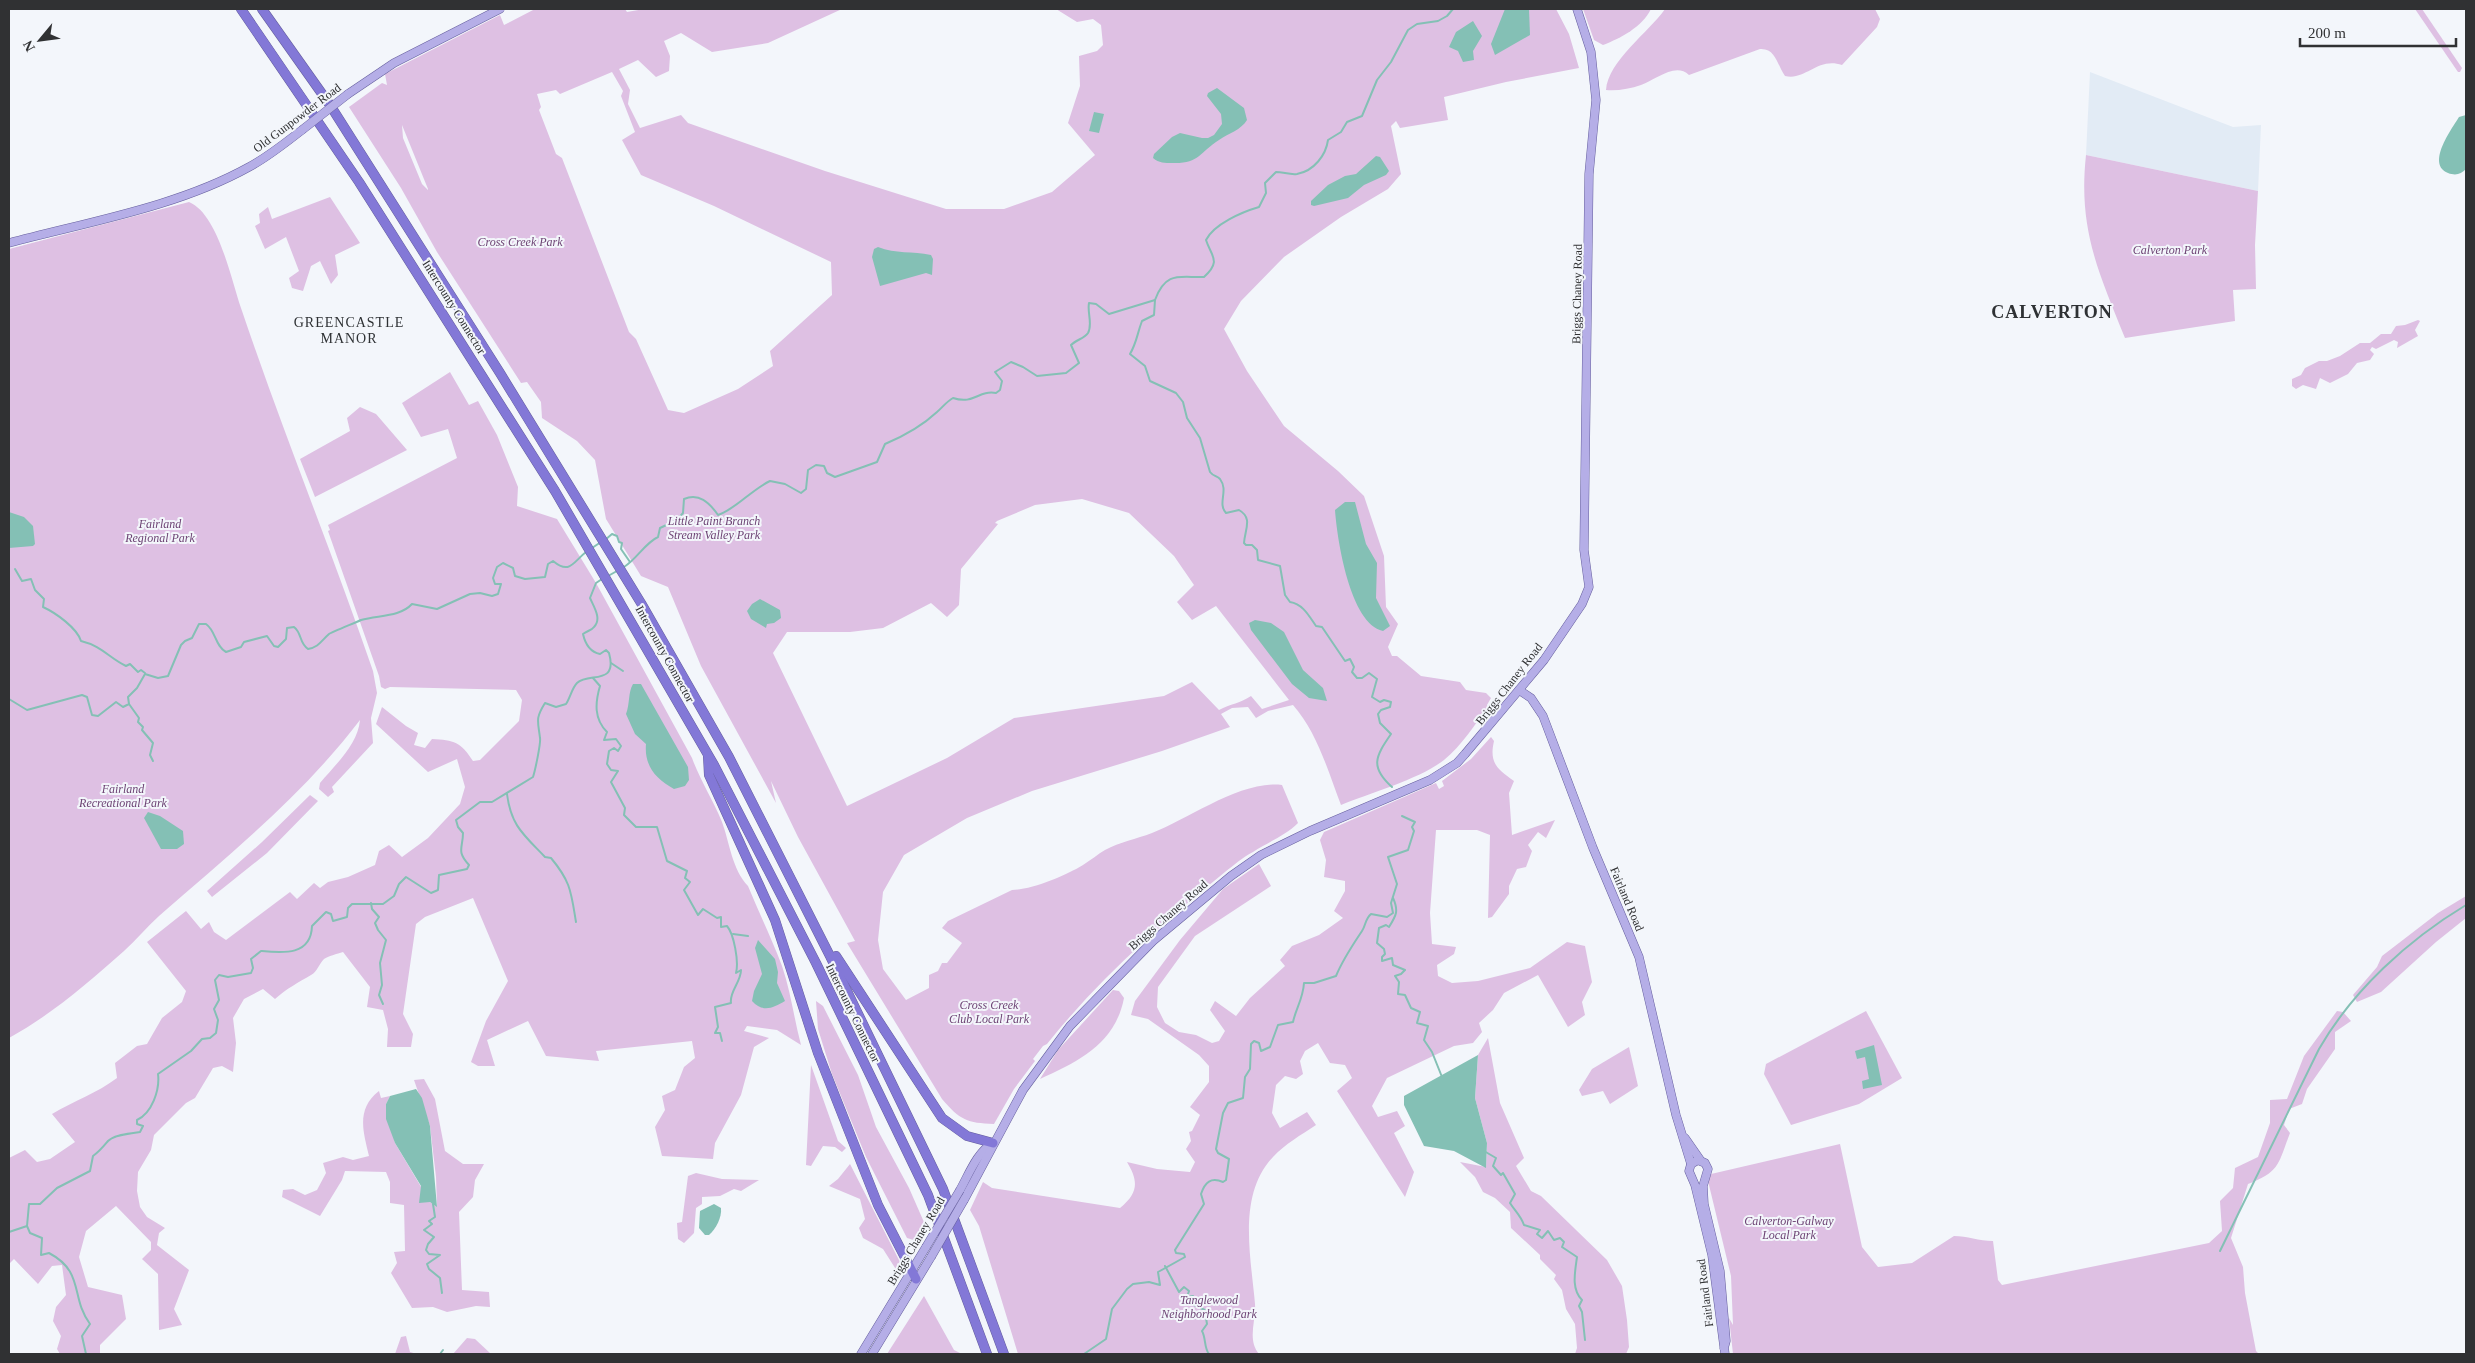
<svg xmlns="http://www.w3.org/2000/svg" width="2475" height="1363" font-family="Georgia,serif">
<rect width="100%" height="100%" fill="#f3f6fb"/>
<polygon fill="#e2ebf5" points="2090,72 2233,127 2261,125 2258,191 2086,155"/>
<g fill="#dec0e3" fill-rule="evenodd">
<path d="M535,9H625L627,12L644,9H842L768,43L712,52L681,33L664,41L670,56L669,71L656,77L638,60L619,69L630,90L628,104L640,128L681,115L688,123L825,171L946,209H1004L1052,192L1095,155L1068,123L1080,86L1079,56L1097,51L1103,45L1101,25L1093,19L1077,22L1056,9H1556L1569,34L1579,68L1506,82L1444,97L1448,120L1400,128L1396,121L1391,126L1401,174L1388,189L1341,217L1284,257L1241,301L1224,329L1247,371L1284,426L1338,471L1364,496L1384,556L1386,607L1398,624L1388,647L1392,656H1397L1421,676L1460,682L1466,690L1486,693L1491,698L1487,705L1488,706C1475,725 1462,745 1444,760C1420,779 1370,793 1341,805C1328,771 1317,732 1293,705L1268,711L1256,718L1248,707L1232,708L1221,714L1230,727L1162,751L1032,791L967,818L904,855L883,892L878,940L883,969L906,1000L929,988V975L938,971L942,963H947L962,943L942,928L948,921L1012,890C1031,890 1067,875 1083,865C1091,860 1098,854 1105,850C1120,842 1136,839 1152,833C1189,819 1241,780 1282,785L1298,823C1285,836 1268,842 1253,852C1243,857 1234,865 1225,872C1161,924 1099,979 1047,1044L1043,1046L1033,1059L1035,1061L1014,1089L994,1124C967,1123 960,1120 942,1099L847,943L855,941L798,837L771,781L776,803L701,666L668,587L641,576L606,519L595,460L577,441L542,418L541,402L527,382L521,383L437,252L401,188L349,107L382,83L387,85L385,74L500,15L504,25ZM612,72L623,91L621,96L635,132L622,140L641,175L714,206L831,262L832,295L770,351L773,366L738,389L684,413L668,410L636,339L629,332L562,158L556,154L539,110L541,107L537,94L556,90L560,94ZM402,125L428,189V190L422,184L403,138ZM1082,499L1129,513L1174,556L1194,585L1177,602L1192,620L1216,606L1289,700L1262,709L1251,696C1241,703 1230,704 1219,710L1192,682L1164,696L1014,718L947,758L847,806L773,653L787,632H850L883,628L931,603L947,617L959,605L961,569L998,524L995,523L997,521L1035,505Z"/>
<path d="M1583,9H1651C1642,27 1621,38 1603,45L1594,40Z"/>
<path d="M1665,9H1875L1880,19L1877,27L1842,65C1817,57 1806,81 1785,76C1777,65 1776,48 1760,49L1689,75C1675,62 1656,80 1641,85C1630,89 1617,91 1606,90C1608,61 1649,32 1665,9Z"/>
<polygon points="2415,9 2422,9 2462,68 2460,72 2458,72"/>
<path d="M2086,155L2258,191L2255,245L2256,289L2233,290L2235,321L2125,338C2098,271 2078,229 2086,155Z"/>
<polygon points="330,197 360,243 335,255 338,275 331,284 320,261 311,266 303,291 292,288 289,278 299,271 286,237 265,249 255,226 260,223 259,214 268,207 272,219"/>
<path d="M189,202C218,214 231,279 241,308C282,430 331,549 373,671L377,693L371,718L373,743L332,787L334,792L328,797L319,789L320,783C336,764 358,744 360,720C303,795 230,854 159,916C147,927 136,940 124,951C88,983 51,1015 9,1038V249Z"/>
<polygon points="2418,320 2420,321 2415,330 2418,336 2397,348 2398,342 2394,340 2376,349 2372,347 2370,350 2374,354 2370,360 2357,363 2348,374 2330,383 2320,378 2316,389 2303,385 2296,389 2292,386 2292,379 2301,375 2305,368 2319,361 2327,361 2340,356 2360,343 2370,343 2381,334 2391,334 2396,326 2405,325"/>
<path d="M450,372L469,405L478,401L497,435L518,487L517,506L557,519L596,583L692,758C700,780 713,800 722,822C730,844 732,869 748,886C759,913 772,939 782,966C791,992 794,1019 801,1045L777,1030L747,1026L744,1031L769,1038L754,1047L741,1095L715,1143L713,1159L662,1156L655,1127L665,1110L662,1096L675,1090L684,1067L695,1058L692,1041L596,1051L599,1061L546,1056L528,1021L487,1040L495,1066H478L471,1062L486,1021L508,981L473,898L425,917L416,924L403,1014L413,1034L411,1047H387L388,1029L383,1010L367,1007L370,987L343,952C337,954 328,956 324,959C319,964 317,972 311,975C299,982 286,989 275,999L263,989L244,999L233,1018L236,1043L233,1072L222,1066L213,1068L195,1098L186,1103L154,1135L151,1150L138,1172L137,1191L140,1207L147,1217L165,1228L159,1233L157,1245L189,1270L174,1309L182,1325L159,1330L158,1274L142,1259L151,1250V1242L116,1206L86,1231L79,1257L88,1287L122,1295L126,1319L100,1345V1354H60L57,1349L61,1336L53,1321L56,1307L66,1295L62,1265L52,1266L38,1284L14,1259L9,1264V1158L25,1150L37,1162L50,1159L75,1142L52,1114C74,1101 97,1093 117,1078L115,1063L137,1046L147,1044L162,1018L182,1002L186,991L147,942L186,911L201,929L209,922L214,932L226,940L290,892L297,899L314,883L320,888L328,882L348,877L375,865L379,851L389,845L402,857L428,838L460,804L465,787L457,759L428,772L376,724L382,707L406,726L418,733L414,745L425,748L432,739C454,740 461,742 473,761L480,760L519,721L522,700L516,690L390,687L385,689L381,687L379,676L328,531L330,530L328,525L457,458L448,429L421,437L402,403Z"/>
<polygon points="360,407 376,414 407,450 315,497 300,459 350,431 347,418"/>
<path d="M1491,737L1494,741C1489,763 1497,769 1514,781L1509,793L1512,835L1555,820L1546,838L1538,832L1528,845L1532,851L1526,867L1517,869L1509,886V894L1492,917L1488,918L1490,835L1477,830H1436L1430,913L1432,944L1456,947L1454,954L1437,965L1438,976L1452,983L1478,981L1530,968L1567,942L1585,946L1592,982L1582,1002L1585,1015L1568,1027L1538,975L1504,993L1493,1010L1479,1023L1482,1032L1473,1043L1454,1046L1387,1078L1372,1106L1378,1117L1397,1111L1405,1126L1394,1133L1414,1172L1405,1197L1337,1091L1352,1078L1345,1065L1330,1063L1318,1043L1305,1051L1300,1061L1303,1074L1296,1079L1285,1076L1276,1085L1272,1113L1280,1128L1307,1112L1316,1125C1301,1135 1285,1144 1273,1157C1237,1195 1251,1257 1255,1304C1256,1322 1247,1339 1259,1354H1018L979,1226L970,1210L983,1182L992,1188L1120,1208C1138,1193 1139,1182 1127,1162L1157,1169L1190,1172L1195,1162L1186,1149L1191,1141L1189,1132L1192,1131L1200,1115L1190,1107L1209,1082V1066L1199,1055L1148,1019L1131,1015L1135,1001L1180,940L1223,889L1259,864L1271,886L1195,936L1158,987L1157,1007L1165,1023L1179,1032L1196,1035L1212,1043L1219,1041L1225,1031L1210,1010L1215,1001L1236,1016L1250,998L1285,966L1280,960L1292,946L1319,935L1343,918L1334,911L1345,891V881L1324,877L1326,860L1320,840L1324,832L1436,783L1439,789L1444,786L1442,781L1471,759Z"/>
<polygon points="310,795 318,801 267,853 212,897 207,891 262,842"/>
<polygon points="2466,896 2466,918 2436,942 2381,992 2357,1002 2353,995 2377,967 2382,956 2438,913"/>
<path d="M1113,990L1119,991L1124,998C1115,1044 1079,1061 1040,1079L1058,1050Z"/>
<path d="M816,1001L823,1006L858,1075L876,1127L909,1188L927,1229C921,1240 919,1242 907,1238L866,1157L832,1074L818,1029Z"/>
<polygon points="1866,1011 1902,1078 1859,1104 1791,1125 1764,1074 1766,1064"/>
<path d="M2337,1011L2343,1012L2351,1021L2335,1032V1049L2307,1089L2302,1104L2289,1109L2284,1125L2290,1133C2278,1164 2280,1172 2248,1184L2231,1238L2243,1267L2245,1293L2256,1351L2259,1354H1733L1729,1318L1733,1325L1731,1276L1708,1181L1711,1174L1840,1144L1862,1247L1878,1267L1912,1263L1954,1236C1967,1236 1979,1241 1993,1241L1998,1280L2002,1285L2209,1243L2222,1231L2220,1201L2233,1188L2235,1168L2258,1157L2270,1123V1100L2287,1099L2304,1056Z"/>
<polygon points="1488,1038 1500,1103 1524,1158 1516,1166 1531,1191 1541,1196 1607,1260 1622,1286 1627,1320 1629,1347 1626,1354 1575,1354 1577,1348 1575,1324 1566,1309 1562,1290 1554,1279 1556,1275 1540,1259 1540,1255 1511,1228 1510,1212 1495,1198 1483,1192 1475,1177 1460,1162 1486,1167 1487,1143 1475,1098 1478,1055"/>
<polygon points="1629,1047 1638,1086 1610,1104 1603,1091 1582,1096 1579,1090 1592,1069"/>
<polygon points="811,1065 838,1141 846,1148 842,1152 835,1147 823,1146 811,1166 806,1165"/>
<path d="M424,1079L435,1099L445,1151L463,1164H484L475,1180L473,1197L459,1212L462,1290L489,1292L490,1307L476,1306L447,1312L433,1307L412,1308L391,1273L397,1263L394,1252L405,1251L404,1205L390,1203V1182L386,1172L345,1171L342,1180L320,1216L282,1197L283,1190L293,1189L305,1195L317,1190L326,1173L323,1163L343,1157L353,1160L369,1156C363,1131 356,1109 379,1091L381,1098L390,1096L386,1104L395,1143L430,1202L437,1206L436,1177L430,1126L414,1080Z"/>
<polygon points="850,1164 900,1262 897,1271 883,1249 863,1238 859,1228 865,1219 860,1199 829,1186 838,1179"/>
<polygon points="696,1173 722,1179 759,1180 741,1191 734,1189 720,1196 702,1197 702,1204 696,1208 694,1233 684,1243 678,1239 677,1223 682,1222 688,1176"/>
<polygon points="924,1296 954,1350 962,1354 887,1354"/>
<polygon points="406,1336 410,1352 417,1354 395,1354 401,1337"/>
<polygon points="467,1338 475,1339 491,1354 453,1354"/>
</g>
<g fill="#84c0b5">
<polygon points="1505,9 1529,9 1530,35 1495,55 1491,44"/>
<polygon points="1473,21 1482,36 1473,51 1474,60 1463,62 1458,51 1449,47 1456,32"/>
<path d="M1217,88L1244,108L1247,120C1241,130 1229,133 1219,140C1199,153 1199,164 1172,163C1165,163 1159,163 1153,158L1154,154L1172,137L1180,133L1202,138H1208L1214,135L1222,124L1221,114L1207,96L1208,93Z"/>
<polygon points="1094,112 1104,114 1099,133 1089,131"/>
<path d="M2466,115V169C2461,174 2456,176 2448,173C2426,164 2451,130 2459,117Z"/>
<polygon points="1376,156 1380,157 1389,171 1386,175 1364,185 1348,198 1314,206 1311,205 1311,201 1328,185 1345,176 1356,174"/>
<path d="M878,247C896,254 912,251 931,255L933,259L932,275L926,273L880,286L872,257L874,249Z"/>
<path d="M1345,502H1355L1366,544L1377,563L1376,598L1390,626L1383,631C1350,624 1337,539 1335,510Z"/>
<polygon points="9,512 24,517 33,526 35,544 33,546 9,548"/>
<polygon points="760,599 780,610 781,618 774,623 767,624 766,628 751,619 747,611 752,604"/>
<polygon points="1255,620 1271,623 1284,632 1303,670 1323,688 1327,701 1309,698 1292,684 1251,630 1249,623"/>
<path d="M633,684H641L688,767L689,780L685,786L674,789C656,779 644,766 646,744L635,734L626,714C630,704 628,692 633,684Z"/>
<polygon points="148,812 160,816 183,831 184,844 177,849 161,849 144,818"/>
<path d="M758,940L775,959L778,972L777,983L785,1001C773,1008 763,1013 752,1001L754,991L762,974L755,948Z"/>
<polygon points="1874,1045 1882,1085 1863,1089 1862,1081 1869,1079 1865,1057 1857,1059 1855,1051"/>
<polygon points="1478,1055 1475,1098 1487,1143 1486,1168 1454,1151 1424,1146 1404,1105 1404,1096"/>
<polygon points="416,1089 422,1098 430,1126 437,1207 430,1202 419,1203 421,1186 395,1143 386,1119 386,1104 390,1096"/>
<path d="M714,1204L721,1208C722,1217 716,1229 709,1235H705L699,1228L700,1211Z"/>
</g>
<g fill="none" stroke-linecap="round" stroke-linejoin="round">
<g stroke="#84c0b5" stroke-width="2">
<path d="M1155,300L1154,315L1142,321C1137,334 1137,342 1130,354L1145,366L1150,381L1176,393L1183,402L1187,418L1200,438L1210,472C1213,476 1217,476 1220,479C1229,491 1217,503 1226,513L1239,510C1253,518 1245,529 1244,543L1246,545H1252L1257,550L1258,560L1280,566L1285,595L1290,602C1303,604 1309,616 1316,626L1322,627L1345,661L1350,659L1354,667L1352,672L1357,678H1362L1369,673L1377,679L1372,697L1380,702L1384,700L1391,702L1390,707L1381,710L1378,714L1380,723L1391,734C1375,757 1370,767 1392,787"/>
<polyline points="605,540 612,534 617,536 619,542 622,543 621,549 630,562"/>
<polyline points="592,548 601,542"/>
<path d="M624,567C637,559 645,543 658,537L660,528L677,520L683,513L684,499C699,493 709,502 718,515C736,509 751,490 770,481L785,484L801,493L806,489L808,470L816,465L824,466L827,473L835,477L877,462L885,444C904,436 922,426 937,412C943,407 946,402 953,398C974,405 978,390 996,393L1000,390L1002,381L995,372L1011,362L1023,367L1037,376L1066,373L1079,363L1071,345C1076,340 1085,338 1088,333C1093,324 1087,313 1089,303L1096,304L1109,314L1155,300C1166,270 1181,278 1204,277C1222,261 1211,256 1206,240C1214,224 1242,212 1259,207L1266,193L1265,183L1276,172C1283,172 1290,175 1297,174C1314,171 1326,155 1328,140L1341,132L1347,122L1362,116L1377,80L1391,62L1408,30L1417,24L1438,21L1447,16L1453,9"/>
<path d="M15,569L22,581L31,579L35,590L44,599L43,607C56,613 77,628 81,641C102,646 109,658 126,666L130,664L138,672L141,670L145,673"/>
<polyline points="608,576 617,571"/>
<polyline points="611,663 623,671"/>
<path d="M593,678L600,686C595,703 594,719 607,732L604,740L616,739L621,746L618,751L614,748L609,751L607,764L611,770L618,771L611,782L625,808L624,815L636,827H657L667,861L687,871L685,878L690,882L684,890L698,915L703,909L717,918L721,917V927L727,926C734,934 739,962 736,973L741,970C741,982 729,992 731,1003L715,1007L718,1027L715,1033H720L722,1041"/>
<path d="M9,699L27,710L82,695L87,697L92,715L98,716L116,702L123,707L129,704L128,697L137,688L145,674L158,678L168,676L181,645L185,641L192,638L199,624H206C216,631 215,646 226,652L241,647L244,642L267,636L274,646L278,647L286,639L287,628L294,627C302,633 299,643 308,649C319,647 321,641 329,634C332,632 357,622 361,620C379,615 400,617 412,604L437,609L470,594L480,593L492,596L498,594L501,584H495L493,578L497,567L503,563L513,568L515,576L525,579L545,577L548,564L553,561C570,575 573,562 586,552"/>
<polyline points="129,704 139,718 138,722 143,727 142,730 153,743 150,755 153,761"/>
<path d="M507,794C511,826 524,835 545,857L551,858C571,882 571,892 576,922"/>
<path d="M1393,898C1399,911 1396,916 1389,927L1386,925L1379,928L1377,943L1384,949L1385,954L1382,957V961L1392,958L1393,965L1405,970L1401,974L1395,976L1399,982L1398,994L1405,995L1411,1008L1420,1012L1417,1023L1428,1026L1424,1040L1432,1052L1442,1077"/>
<polyline points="371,903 372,909 379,917 375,923 378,930 386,940 380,963 382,985 379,995 383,1004"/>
<polyline points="733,934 748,936"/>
<path d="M1484,1151L1496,1158L1493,1166L1501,1175L1503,1173L1515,1194L1510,1203C1515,1211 1521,1216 1524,1225L1540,1230L1537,1234L1542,1238L1548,1231L1554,1240L1560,1238L1564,1242L1562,1247L1577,1257C1575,1272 1571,1289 1582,1300L1579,1306L1582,1312L1585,1340"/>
<polyline points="433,1204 435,1217 429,1221 432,1224 424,1230 434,1237 428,1244 426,1250 429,1254 440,1255 427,1264 429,1269 440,1278 442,1293"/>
<path d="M27,1226L30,1233L42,1238L41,1255L49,1253C85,1272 70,1297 90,1324L82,1336L86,1354"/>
<path d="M9,1232L27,1226L29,1204H40L57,1188L90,1171L93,1156C100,1151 103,1147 108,1141C115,1134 131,1134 140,1132L143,1126L137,1124V1120C152,1113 160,1090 158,1074L191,1051L202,1039L210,1038L216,1033L218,1020L214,1009L219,1000L215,980L219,975L228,977L251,973L253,968L251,959L261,951C283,953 311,956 312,926L326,912L331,914L333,921L347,917L348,908L352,904H383L394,896L399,884L406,877L431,893L438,890L439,875L467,869L469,865C456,851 463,848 463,833L458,827L456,820L480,802H492L533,777C535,771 541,743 540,738C538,721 535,719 545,703L556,707L566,704C570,698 572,688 577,683C589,672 618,686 609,653L606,650L600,654C590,652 585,643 583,634C587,631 592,630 594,627C602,619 594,607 590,598L596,583L602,579"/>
<path d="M2220,1251L2319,1049C2353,990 2408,940 2466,905"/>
<path d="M1165,1266L1179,1292L1184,1287L1189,1291L1187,1297L1193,1296L1192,1304L1209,1312L1206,1318L1207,1324L1202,1331C1206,1338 1204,1348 1209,1354"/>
<polyline points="440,1354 443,1350"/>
<path d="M1084,1354L1106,1339L1112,1309L1127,1289L1133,1284L1149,1282L1160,1285L1158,1272L1185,1257L1184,1254L1176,1253L1175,1250L1204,1204L1201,1194C1205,1182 1211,1177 1223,1182L1226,1180L1229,1159L1218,1153L1216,1149L1223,1113L1228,1103L1243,1098L1245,1077L1250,1069L1251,1044L1254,1041L1259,1043L1261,1051L1270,1047L1278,1025L1293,1022C1296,1008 1303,999 1304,983H1314L1336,976C1343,959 1352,946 1362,931C1366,925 1365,919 1371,914L1387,917L1393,913L1391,903L1397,884L1388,857L1408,850L1414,831L1412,827L1415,822L1402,816"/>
</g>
<g stroke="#665f9e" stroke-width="9">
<g id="major">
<polyline points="348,94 394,63 500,9"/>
<path d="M9,243C87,222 177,207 249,167C268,157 285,143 302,130"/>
<polyline points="1519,690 1531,698 1543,716 1593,848 1639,957 1676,1115 1691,1164"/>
<polyline points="1685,1138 1701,1161"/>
<path d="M960,1190C969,1174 977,1152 993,1143"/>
<polyline points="964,1200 1023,1090 1070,1026 1153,941 1231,876 1261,855 1310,831 1430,780 1457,763 1465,754 1544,660 1582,604 1589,587 1584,550 1589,174 1596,100 1591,52 1577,9"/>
<polyline points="1724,1348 1726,1341 1720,1271 1704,1204 1703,1186 1708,1169 1705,1163 1698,1160 1691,1164 1689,1171 1695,1185 1712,1255 1725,1354"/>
<polyline points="861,1354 926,1247"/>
<polyline points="872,1354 931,1257"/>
</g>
</g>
<g stroke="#665f9e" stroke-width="10">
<g id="highway">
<polyline points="241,9 359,182 555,491 714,765 816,963 928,1195 987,1354"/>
<polyline points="262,9 330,105 500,373 641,603 729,757 830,956 943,1189 1004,1354"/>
<polyline points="708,756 709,775 775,920 818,1053 878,1205 916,1279"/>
<polyline points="836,956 942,1118 967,1136 993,1143"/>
</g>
</g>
<use href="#major" stroke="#b5aee7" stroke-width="8"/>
<use href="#highway" stroke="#8378d7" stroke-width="9"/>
<g stroke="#665f9e" stroke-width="9" stroke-linecap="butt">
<g id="major-bridge">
<polyline points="302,130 348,94"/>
<polyline points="926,1247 960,1190"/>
<polyline points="931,1257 964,1200"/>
</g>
</g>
<use href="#major-bridge" stroke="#b5aee7" stroke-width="8"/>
</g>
<g text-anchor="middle" stroke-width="4" stroke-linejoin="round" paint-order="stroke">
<g font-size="12" fill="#303133" stroke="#f3f6fb">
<text transform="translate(297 118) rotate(-37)" y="4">Old Gunpowder Road</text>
<text transform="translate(1577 294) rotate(-89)" y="4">Briggs Chaney Road</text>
<text transform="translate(454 307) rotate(58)" y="4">Intercounty Connector</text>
<text transform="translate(665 654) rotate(61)" y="4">Intercounty Connector</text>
<text transform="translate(1509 684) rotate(-52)" y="4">Briggs Chaney Road</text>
<text transform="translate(1627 899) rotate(67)" y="4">Fairland Road</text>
<text transform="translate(1168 915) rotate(-41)" y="4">Briggs Chaney Road</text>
<text transform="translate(853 1013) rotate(64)" y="4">Intercounty Connector</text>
<text transform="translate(916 1241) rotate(-59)" y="4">Briggs Chaney Road</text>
<text transform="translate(1705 1293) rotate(-97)" y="4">Fairland Road</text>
</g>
<g font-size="12" font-style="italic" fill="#6d4374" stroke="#f3f6fb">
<text x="520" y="246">Cross Creek Park</text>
<text x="2170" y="254">Calverton Park</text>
<text x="714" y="525">Little Paint Branch<tspan x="714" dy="14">Stream Valley Park</tspan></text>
<text x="160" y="528">Fairland<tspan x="160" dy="14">Regional Park</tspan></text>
<text x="123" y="793">Fairland<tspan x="123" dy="14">Recreational Park</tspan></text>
<text x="989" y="1009">Cross Creek<tspan x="989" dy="14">Club Local Park</tspan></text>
<text x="1789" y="1225">Calverton-Galway<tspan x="1789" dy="14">Local Park</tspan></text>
<text x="1209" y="1304">Tanglewood<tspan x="1209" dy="14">Neighborhood Park</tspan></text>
</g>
<g font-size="14" letter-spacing="1" fill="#2e3134" stroke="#f3f6fb">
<text x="349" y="327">GREENCASTLE<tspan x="349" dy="16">MANOR</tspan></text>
</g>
<g font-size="18" font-weight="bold" letter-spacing="1" fill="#2e3134" stroke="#f3f6fb">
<text x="2052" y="318">CALVERTON</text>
</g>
</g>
<rect width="2475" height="1363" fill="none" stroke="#303133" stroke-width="20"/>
<g transform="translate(40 40) rotate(241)" stroke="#f3f6fb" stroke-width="4" paint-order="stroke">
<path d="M0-4L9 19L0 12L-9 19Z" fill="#303133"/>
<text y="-8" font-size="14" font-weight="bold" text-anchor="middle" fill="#303133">N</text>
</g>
<path d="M2300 38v8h156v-8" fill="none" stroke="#303133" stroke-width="2.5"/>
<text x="2308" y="38" font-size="15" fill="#303133" stroke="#f3f6fb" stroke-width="4" paint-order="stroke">200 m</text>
</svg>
